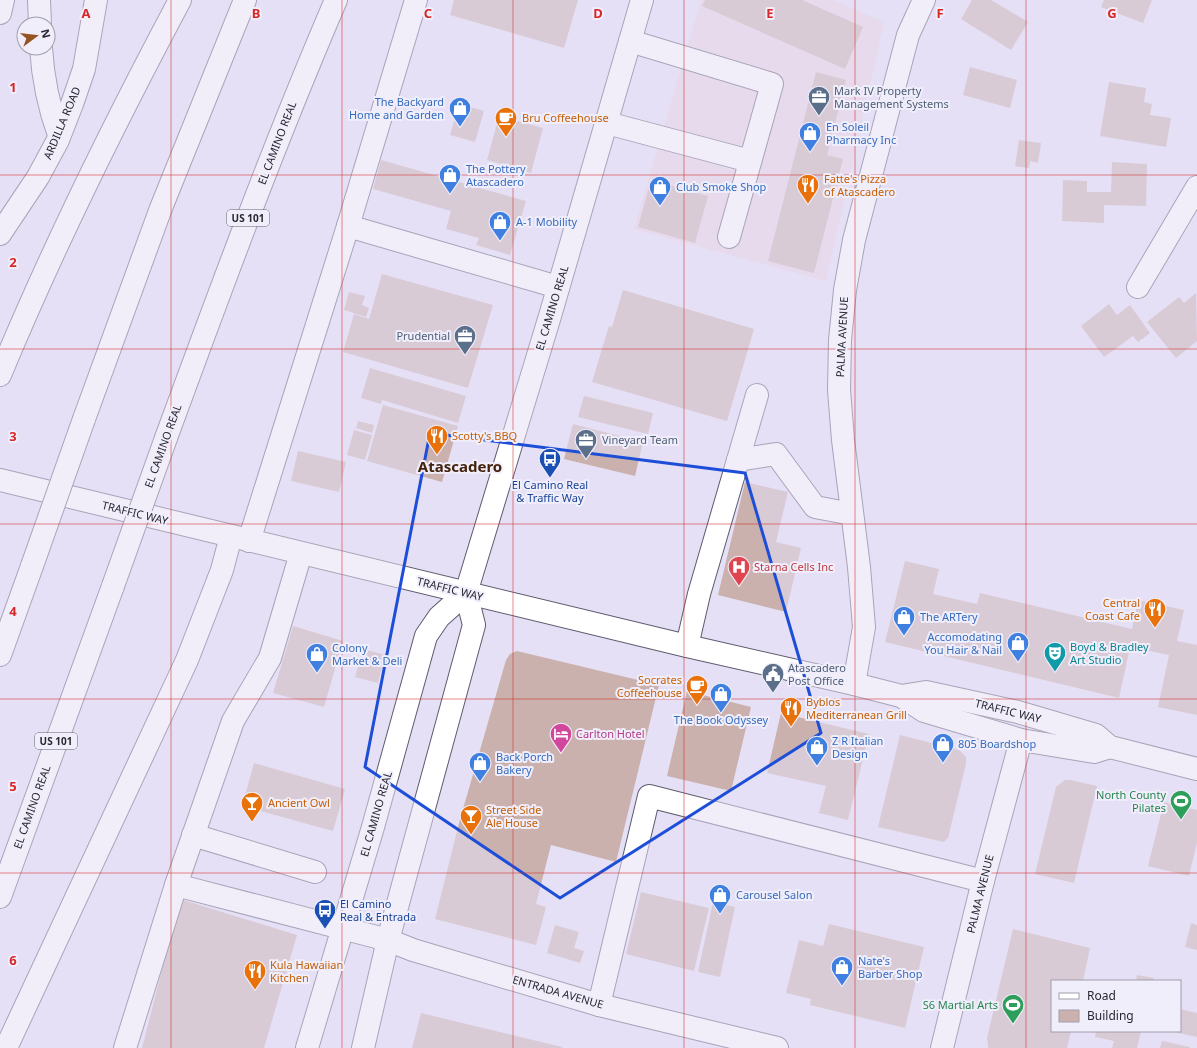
<svg xmlns="http://www.w3.org/2000/svg" width="1197" height="1048" font-family="'Noto Sans',sans-serif">
<rect width="100%" height="100%" fill="#e5e0f6"/>
<polygon fill="#e7d2e1" points="701,0 833,0 884,22 826,281 634,229"/>
<g fill="#cbb1ad">
<polygon points="454,0 578,0 564,48 450,15"/>
<polygon points="705,0 802,0 863,27 845,69 702,6"/>
<polygon points="972,0 991,0 1028,22 1011,50 961,19"/>
<polygon points="1104,0 1152,0 1143,23 1101,7"/>
<polygon points="970,67 1017,80 1010,108 963,95"/>
<polygon points="816,72 846,80 827,155 843,159 814,273 768,261"/>
<polygon points="1109,82 1146,88 1144,102 1152,104 1150,115 1171,118 1166,147 1100,136"/>
<polygon points="459,104 484,111 475,142 450,135"/>
<polygon points="499,116 543,128 531,173 487,160"/>
<polygon points="1019,140 1041,143 1038,163 1030,161 1029,168 1015,166"/>
<polygon points="381,160 526,201 510,255 476,245 479,238 446,229 451,211 373,189"/>
<polygon points="1112,162 1147,164 1146,206 1104,205 1104,223 1062,221 1063,180 1087,181 1087,192 1111,192"/>
<polygon points="651,180 708,196 695,243 638,227"/>
<polygon points="382,274 493,305 468,388 343,352 354,314 369,319"/>
<polygon points="623,290 754,329 727,421 592,382 609,326 612,327"/>
<polygon points="349,292 365,296 362,305 369,308 366,317 344,310"/>
<polygon points="1196,293 1197,341 1176,358 1147,322 1179,297 1184,303"/>
<polygon points="1109,304 1117,315 1130,305 1150,333 1138,342 1133,336 1104,357 1081,326"/>
<polygon points="370,368 466,396 458,423 382,400 381,404 361,398"/>
<polygon points="584,396 653,413 648,434 578,417"/>
<polygon points="383,405 458,426 442,482 367,461"/>
<polygon points="358,421 374,425 372,433 356,428"/>
<polygon points="573,424 643,442 635,476 564,459"/>
<polygon points="354,430 372,435 365,460 347,455"/>
<polygon points="298,451 346,462 339,492 291,481"/>
<polygon points="745,482 788,492 776,542 801,548 786,612 718,595"/>
<polygon points="905,561 939,569 933,594 977,604 980,593 1132,629 1138,600 1184,610 1177,641 1197,645 1197,715 1158,707 1169,655 1130,647 1119,698 885,642"/>
<polygon points="293,626 343,641 324,707 273,693"/>
<polygon points="363,649 385,655 378,683 355,677"/>
<polygon points="517,651 659,685 616,862 551,845 536,904 546,907 536,945 435,919 459,823 506,660 510,654"/>
<polygon points="687,691 751,707 731,791 667,776"/>
<polygon points="781,713 869,734 848,820 819,813 826,786 767,773"/>
<polygon points="900,735 959,750 966,757 966,764 948,838 944,842 878,827"/>
<polygon points="254,763 345,789 333,831 242,806"/>
<polygon points="1065,780 1071,780 1097,786 1074,883 1035,874 1056,787"/>
<polygon points="1164,802 1197,810 1197,843 1189,876 1148,866"/>
<polygon points="641,892 709,908 694,971 626,954"/>
<polygon points="180,899 297,935 264,1048 142,1048"/>
<polygon points="713,902 735,907 720,977 698,972"/>
<polygon points="1191,923 1197,925 1197,950 1185,947"/>
<polygon points="829,924 924,947 905,1028 810,1005 811,999 786,993 799,940 823,946"/>
<polygon points="555,925 579,932 574,948 584,951 580,963 547,953"/>
<polygon points="1013,929 1090,948 1083,981 1052,981 1052,1031 1071,1031 1067,1048 988,1048 988,1046 987,1038"/>
<polygon points="1137,975 1154,978 1153,981 1136,981"/>
<polygon points="1180,1009 1197,1013 1197,1037 1174,1032 1180,1031"/>
<polygon points="421,1013 562,1047 562,1048 412,1048"/>
<polygon points="1096,1031 1141,1031 1137,1048 1112,1048 1114,1041 1095,1037"/>
<polygon points="1162,1041 1190,1047 1190,1048 1160,1048"/>
</g>
<g fill="none" stroke-linecap="round" stroke-linejoin="round">
<g stroke="#5f5b6e" stroke-width="24">
<g id="minor">
<polyline points="39,0 40,24"/>
<polyline points="0,13 3,0"/>
<polyline points="630,41 772,84 729,237"/>
<path d="M41,48C43,80 48,105 59,135"/>
<polyline points="607,123 750,161"/>
<polyline points="348,226 416,0"/>
<polyline points="0,234 38,177 58,140 72,104 84,69 96,0"/>
<polyline points="1138,287 1197,187"/>
<polyline points="738,460 776,454 815,507 852,514"/>
<polyline points="0,480 687,646 854,684 901,696 924,711 1021,740 1094,752 1110,747"/>
<polyline points="249,541 348,226 558,287"/>
<polyline points="687,646 699,594 757,395"/>
<polyline points="854,684 864,627 859,567 843,440 839,390 840,340 845,290 854,240 908,35 924,0"/>
<polyline points="901,696 926,692 1018,712 1096,735 1110,747 1197,769"/>
<polyline points="193,835 315,872"/>
<polyline points="176,885 233,721 270,658 301,553"/>
<polyline points="599,1005 649,796 983,881"/>
<polyline points="125,1048 176,885 388,940 413,950 599,1005 777,1048"/>
<polyline points="942,1048 983,881 1021,740"/>
</g>
</g>
<g stroke="#5f5b6e" stroke-width="24">
<g id="major">
<polyline points="307,1048 373,827 426,636 439,617 466,593"/>
<polyline points="363,1048 388,940 474,625 466,593 550,316 642,0"/>
</g>
</g>
<g stroke="#5f5b6e" stroke-width="24">
<g id="highway">
<path d="M0,375C53,247 115,122 180,0"/>
<polyline points="84,419 161,208 245,0"/>
<path d="M166,438C220,291 274,144 336,0"/>
<polyline points="0,655 32,566"/>
<polyline points="0,897 113,586"/>
<polyline points="6,1048 187,660 222,570 231,536"/>
</g>
</g>
<use href="#minor" stroke="#fff" stroke-width="22"/>
<use href="#major" stroke="#fff" stroke-width="22"/>
<use href="#highway" stroke="#fff" stroke-width="22"/>
<g stroke="#5f5b6e" stroke-width="24" stroke-linecap="butt">
<g id="highway-bridge">
<polyline points="32,566 84,419"/>
<polyline points="113,586 166,438"/>
</g>
</g>
<use href="#highway-bridge" stroke="#fff" stroke-width="22"/>
</g>
<path d="M0 0H1197V1048H0ZM430,433L745,473L821,733L560,898L365,767Z" fill="#e5e0f6" fill-opacity=".55" fill-rule="evenodd"/>
<path fill="none" stroke="#1d4ed8" stroke-width="3" stroke-linejoin="round" d="M430,433L745,473L821,733L560,898L365,767Z"/>
<path fill="none" stroke="#d62828" stroke-width="1" stroke-opacity="0.55" d="M171,0V1048M342,0V1048M513,0V1048M684,0V1048M855,0V1048M1026,0V1048M0,175H1197M0,349H1197M0,524H1197M0,699H1197M0,873H1197"/>
<defs>
<g id="office-pin" transform="scale(1.15)"><path d="M0 17L-7.5 6A9.5 9.5 0 1 1 7.5 6Z" fill="#5c6f8a" stroke="#f1eefc"/><path d="M-6-3h4V-5.5h4V-3h4V5H-6ZM-1-4.5V-3h2v-1.5ZM-6 0V1H6V0Z" fill="#fff"/></g>
<g id="shop-pin" transform="scale(1.15)"><path d="M0 17L-7.5 6A9.5 9.5 0 1 1 7.5 6Z" fill="#3f7fe0" stroke="#f1eefc"/><path d="M-5-2.5h2.3a2.7 3.5 0 0 1 5.4 0H5L5.5 6h-11ZM-1.5-2.5h3a1.5 2.3 0 0 0-3 0Z" fill="#fff"/></g>
<g id="cafe-pin" transform="scale(1.15)"><path d="M0 17L-7.5 6A9.5 9.5 0 1 1 7.5 6Z" fill="#e8710a" stroke="#f1eefc"/><path d="M-5.5-4.5H6V0H3Q3 3.5 0 3.5H-2.5Q-5.5 3.5-5.5 0ZM3-3.2v2h1.7v-2ZM-6 4.5H4V6H-6Z" fill="#fff"/></g>
<g id="restaurant-pin" transform="scale(1.15)"><path d="M0 17L-7.5 6A9.5 9.5 0 1 1 7.5 6Z" fill="#e8710a" stroke="#f1eefc"/><path d="M-5-6h1v4h1v-4h1v4h1v-4h1v5L-1.5 .5V6h-2V.5L-5-1ZM5-6V6H3V1.5H1.5Q1.5-4 5-6Z" fill="#fff"/></g>
<g id="bus-pin" transform="scale(1.15)"><path d="M0 17L-7.5 6A9.5 9.5 0 1 1 7.5 6Z" fill="#1a4fb4" stroke="#f1eefc"/><path d="M-5-6H5V4H4V6H2V4H-2V6H-4V4H-5ZM-3.5-4V0h7V-4ZM-3.5 1.2v1.5H-2V1.2ZM2 1.2v1.5H3.5V1.2Z" fill="#fff"/></g>
<g id="hospital-pin" transform="scale(1.15)"><path d="M0 17L-7.5 6A9.5 9.5 0 1 1 7.5 6Z" fill="#e0444e" stroke="#f1eefc"/><path d="M-5-5h3v3.5h4V-5h3V5h-3V1.5h-4V5h-3Z" fill="#fff"/></g>
<g id="theatre-pin" transform="scale(1.15)"><path d="M0 17L-7.5 6A9.5 9.5 0 1 1 7.5 6Z" fill="#0f9aa8" stroke="#f1eefc"/><path d="M-5-5.5Q0-4 5-5.5V0Q5 5 0 6Q-5 5-5 0ZM-3.3-2.5H-1v1.5H-3.3ZM1-2.5H3.3v1.5H1ZM-2.8 1Q0 5.5 2.8 1Z" fill="#fff"/></g>
<g id="civic-pin" transform="scale(1.15)"><path d="M0 17L-7.5 6A9.5 9.5 0 1 1 7.5 6Z" fill="#5c6f8a" stroke="#f1eefc"/><path d="M-.6-6.5H3V-4.5H.6V-3L4-1V1h2V6H-6V1h2V-1L-.6-3ZM-1.2 2.5V6h2.4V2.5Z" fill="#fff"/></g>
<g id="hotel-pin" transform="scale(1.15)"><path d="M0 17L-7.5 6A9.5 9.5 0 1 1 7.5 6Z" fill="#d1479c" stroke="#f1eefc"/><path d="M-6-4.5h1.5V1H6V5H4.5V3h-9V5H-6ZM-4 0a1.8 1.8 0 1 1 3.6 0ZM.5 0V-2.5h3Q6-2.5 6 0Z" fill="#fff"/></g>
<g id="stadium-pin" transform="scale(1.15)"><path d="M0 17L-7.5 6A9.5 9.5 0 1 1 7.5 6Z" fill="#2e9e5b" stroke="#f1eefc"/><path d="M0-5a6.5 5 0 1 0 0 10a6.5 5 0 1 0 0-10ZM-3.5-1.8h7v3.6h-7Z" fill="#fff"/></g>
<g id="bar-pin" transform="scale(1.15)"><path d="M0 17L-7.5 6A9.5 9.5 0 1 1 7.5 6Z" fill="#e8710a" stroke="#f1eefc"/><path d="M-6-5H6L.8 .8V4.5H3.5V6h-7V4.5H-.8V.8Z" fill="#fff"/></g>
</defs>
<g fill-rule="evenodd">
<use href="#office-pin" x="819" y="97"/>
<use href="#shop-pin" x="460" y="108"/>
<use href="#cafe-pin" x="506" y="118"/>
<use href="#shop-pin" x="810" y="133"/>
<use href="#shop-pin" x="450" y="175"/>
<use href="#restaurant-pin" x="808" y="185"/>
<use href="#shop-pin" x="660" y="187"/>
<use href="#shop-pin" x="500" y="222"/>
<use href="#office-pin" x="465" y="336"/>
<use href="#restaurant-pin" x="437" y="436"/>
<use href="#office-pin" x="586" y="440"/>
<use href="#bus-pin" x="550" y="459"/>
<use href="#hospital-pin" x="739" y="567"/>
<use href="#restaurant-pin" x="1155" y="609"/>
<use href="#shop-pin" x="904" y="617"/>
<use href="#shop-pin" x="1018" y="643"/>
<use href="#theatre-pin" x="1055" y="653"/>
<use href="#shop-pin" x="317" y="654"/>
<use href="#civic-pin" x="773" y="674"/>
<use href="#cafe-pin" x="697" y="686"/>
<use href="#shop-pin" x="721" y="694"/>
<use href="#restaurant-pin" x="791" y="708"/>
<use href="#hotel-pin" x="561" y="734"/>
<use href="#shop-pin" x="943" y="744"/>
<use href="#shop-pin" x="817" y="747"/>
<use href="#shop-pin" x="480" y="763"/>
<use href="#stadium-pin" x="1181" y="801"/>
<use href="#bar-pin" x="252" y="803"/>
<use href="#bar-pin" x="471" y="816"/>
<use href="#shop-pin" x="720" y="895"/>
<use href="#bus-pin" x="325" y="910"/>
<use href="#shop-pin" x="842" y="967"/>
<use href="#restaurant-pin" x="255" y="971"/>
<use href="#stadium-pin" x="1013" y="1005"/>
</g>
<g text-anchor="middle" stroke-width="4" stroke-linejoin="round" paint-order="stroke">
<g fill="#f1eefc" stroke="#65636c" stroke-width="1">
<rect x="227" y="210" width="42" height="16" rx="3"/>
<rect x="35" y="733" width="42" height="16" rx="3"/>
</g>
<g font-size="10" font-weight="bold" fill="#29272f">
<text x="248" y="222">US 101</text>
<text x="56" y="745">US 101</text>
</g>
<g font-size="11" fill="#4e5e75" stroke="#f1eefc" text-anchor="start">
<text x="834" y="95">Mark IV Property<tspan x="834" dy="13">Management Systems</tspan></text>
<text x="450" y="340" text-anchor="end">Prudential</text>
<text x="602" y="444">Vineyard Team</text>
<text x="788" y="672">Atascadero<tspan x="788" dy="13">Post Office</tspan></text>
</g>
<g font-size="11" fill="#366cbe" stroke="#f1eefc" text-anchor="start">
<text x="444" y="106" text-anchor="end">The Backyard<tspan x="444" dy="13">Home and Garden</tspan></text>
<text x="826" y="131">En Soleil<tspan x="826" dy="13">Pharmacy Inc</tspan></text>
<text x="466" y="173">The Pottery<tspan x="466" dy="13">Atascadero</tspan></text>
<text x="676" y="191">Club Smoke Shop</text>
<text x="516" y="226">A-1 Mobility</text>
<text x="920" y="621">The ARTery</text>
<text x="1002" y="641" text-anchor="end">Accomodating<tspan x="1002" dy="13">You Hair &amp; Nail</tspan></text>
<text x="332" y="652">Colony<tspan x="332" dy="13">Market &amp; Deli</tspan></text>
<text x="721" y="724" text-anchor="middle">The Book Odyssey</text>
<text x="832" y="745">Z R Italian<tspan x="832" dy="13">Design</tspan></text>
<text x="958" y="748">805 Boardshop</text>
<text x="496" y="761">Back Porch<tspan x="496" dy="13">Bakery</tspan></text>
<text x="736" y="899">Carousel Salon</text>
<text x="858" y="965">Nate's<tspan x="858" dy="13">Barber Shop</tspan></text>
</g>
<g font-size="11" fill="#c56008" stroke="#f1eefc" text-anchor="start">
<text x="522" y="122">Bru Coffeehouse</text>
<text x="824" y="183">Fatte's Pizza<tspan x="824" dy="13">of Atascadero</tspan></text>
<text x="452" y="440">Scotty's BBQ</text>
<text x="1140" y="607" text-anchor="end">Central<tspan x="1140" dy="13">Coast Cafe</tspan></text>
<text x="682" y="684" text-anchor="end">Socrates<tspan x="682" dy="13">Coffeehouse</tspan></text>
<text x="806" y="706">Byblos<tspan x="806" dy="13">Mediterranean Grill</tspan></text>
<text x="268" y="807">Ancient Owl</text>
<text x="486" y="814">Street Side<tspan x="486" dy="13">Ale House</tspan></text>
<text x="270" y="969">Kula Hawaiian<tspan x="270" dy="13">Kitchen</tspan></text>
</g>
<g font-size="11" fill="#29272f" stroke="#f1eefc">
<text transform="translate(62 123) rotate(-67)" y="4">ARDILLA ROAD</text>
<text transform="translate(277 143) rotate(-69)" y="4">EL CAMINO REAL</text>
<text transform="translate(552 308) rotate(-73)" y="4">EL CAMINO REAL</text>
<text transform="translate(842 337) rotate(-87)" y="4">PALMA AVENUE</text>
<text transform="translate(163 446) rotate(-70)" y="4">EL CAMINO REAL</text>
<text transform="translate(135 513) rotate(14)" y="4">TRAFFIC WAY</text>
<text transform="translate(450 589) rotate(14)" y="4">TRAFFIC WAY</text>
<text transform="translate(1008 711) rotate(14)" y="4">TRAFFIC WAY</text>
<text transform="translate(32 807) rotate(-70)" y="4">EL CAMINO REAL</text>
<text transform="translate(376 814) rotate(-74)" y="4">EL CAMINO REAL</text>
<text transform="translate(980 894) rotate(-76)" y="4">PALMA AVENUE</text>
<text transform="translate(558 992) rotate(16)" y="4">ENTRADA AVENUE</text>
</g>
<g font-size="11" fill="#164399" stroke="#f1eefc">
<text x="550" y="489">El Camino Real<tspan x="550" dy="13">&amp; Traffic Way</tspan></text>
<text x="340" y="908" text-anchor="start">El Camino<tspan x="340" dy="13">Real &amp; Entrada</tspan></text>
</g>
<g font-size="11" fill="#be3a42" stroke="#f1eefc" text-anchor="start">
<text x="754" y="571">Starna Cells Inc</text>
</g>
<g font-size="11" fill="#0d838f" stroke="#f1eefc" text-anchor="start">
<text x="1070" y="651">Boyd &amp; Bradley<tspan x="1070" dy="13">Art Studio</tspan></text>
</g>
<g font-size="11" fill="#b23c85" stroke="#f1eefc" text-anchor="start">
<text x="576" y="738">Carlton Hotel</text>
</g>
<g font-size="11" fill="#27864d" stroke="#f1eefc" text-anchor="end">
<text x="1166" y="799">North County<tspan x="1166" dy="13">Pilates</tspan></text>
<text x="998" y="1009">S6 Martial Arts</text>
</g>
<g font-size="15" font-weight="bold" fill="#43230c" stroke="#f1eefc">
<text x="460" y="472">Atascadero</text>
</g>
</g>
<g font-size="13" text-anchor="middle" font-weight="bold" fill="#d62828" stroke="#f1eefc" stroke-width="4" stroke-linejoin="round" paint-order="stroke">
<text x="86" y="18">A</text>
<text x="256" y="18">B</text>
<text x="428" y="18">C</text>
<text x="598" y="18">D</text>
<text x="770" y="18">E</text>
<text x="940" y="18">F</text>
<text x="1112" y="18">G</text>
<text x="13" y="92">1</text>
<text x="13" y="267">2</text>
<text x="13" y="441">3</text>
<text x="13" y="616">4</text>
<text x="13" y="791">5</text>
<text x="13" y="965">6</text>
</g>
<rect x="1051" y="980" width="130" height="52" fill="#f1eefc" stroke="#a19eaa"/>
<rect x="1059" y="993" width="20" height="6" fill="#ffffff" stroke="#a19eaa"/>
<text x="1087" y="1000" font-size="12" fill="#29272f">Road</text>
<rect x="1059" y="1010" width="20" height="12" fill="#cbb1ad" stroke="#a19eaa"/>
<text x="1087" y="1020" font-size="12" fill="#29272f">Building</text>
<g transform="translate(36 36) rotate(75)"><circle r="19" fill="#f1eefc" stroke="#a19eaa"/>
<path d="M0-3L7 15L0 10L-7 15Z" fill="#975423"/>
<text y="-6" font-size="11" font-weight="bold" text-anchor="middle" fill="#29272f">N</text>
</g>
</svg>
